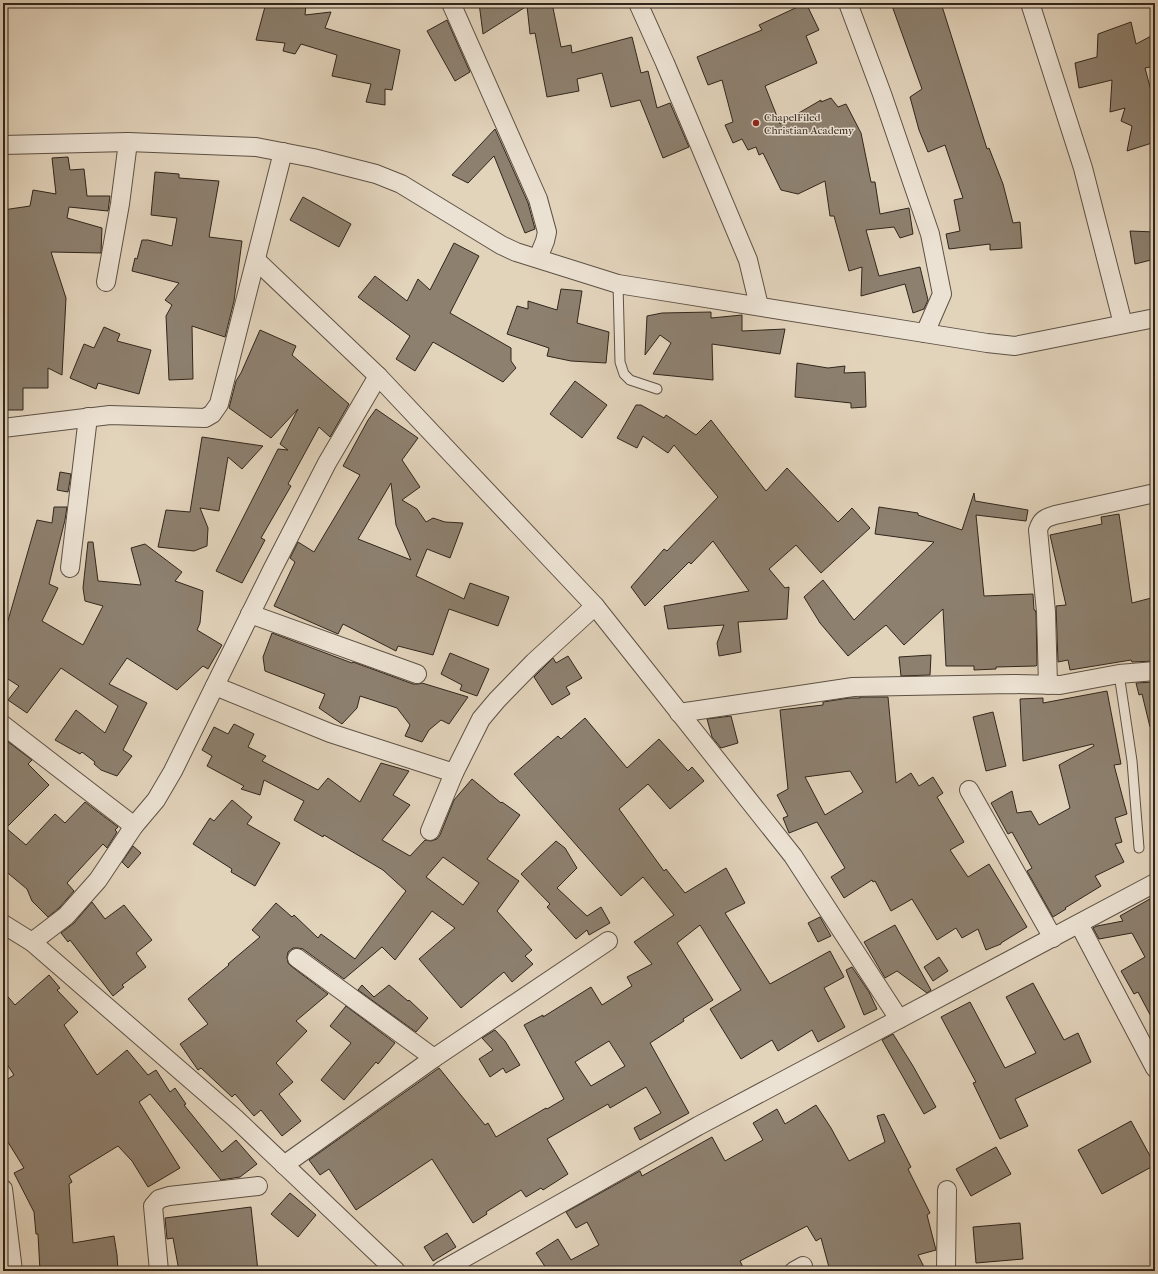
<svg xmlns="http://www.w3.org/2000/svg" width="1158" height="1274" font-family="'IM FELL French Canon',serif">
<rect width="100%" height="100%" fill="#e2d3bb"/>
<filter id="stains"><feTurbulence type="fractalNoise" baseFrequency=".005" numOctaves="4"/><feColorMatrix values="0 0 0 0 .2 0 0 0 0 .09 0 0 0 0 .02 0 0 0 .5 -.17"/></filter>
<radialGradient id="worn" r=".72"><stop offset=".6" stop-color="#630" stop-opacity="0"/><stop offset="1" stop-color="#630" stop-opacity=".3"/></radialGradient>
<g fill="#8d806f" stroke="#31261c" fill-rule="evenodd">
<polygon points="266,3 306,4 305,15 331,12 325,28 400,50 392,90 385,89 385,105 366,102 371,84 332,76 337,55 301,44 295,54 283,51 285,43 256,40"/>
<polygon points="479,3 552,3 561,47 571,45 572,53 632,37 641,73 648,71 657,108 670,103 689,147 663,158 640,100 611,107 602,73 577,79 579,91 547,97 535,33 530,34 527,6 483,34"/>
<polygon points="806,3 819,30 806,36 817,63 765,86 780,124 821,100 821,102 831,98 838,107 846,104 861,133 871,182 875,182 880,214 909,208 913,234 900,238 894,227 866,230 879,276 920,267 928,300 924,309 913,313 905,284 861,296 862,267 849,271 834,216 830,216 825,181 798,194 781,190 763,153 759,155 756,147 748,150 742,139 733,143 725,125 733,122 722,80 708,85 697,57 762,30 759,25"/>
<polygon points="891,3 941,3 987,149 989,148 1003,184 1013,223 1020,222 1022,248 990,250 990,244 949,249 946,234 960,231 954,200 963,198 945,145 928,152 919,130 910,97 922,89"/>
<polygon points="447,20 470,72 455,81 427,31"/>
<polygon points="1131,22 1136,44 1155,34 1155,66 1145,68 1155,106 1155,142 1127,151 1132,126 1121,121 1125,108 1110,112 1112,80 1079,88 1075,63 1097,57 1098,34"/>
<polygon points="495,129 528,203 535,229 525,233 494,156 468,183 452,175"/>
<polygon points="68,157 70,170 84,169 87,196 110,196 108,211 69,207 67,218 102,228 101,253 51,252 66,298 62,375 48,368 48,388 23,388 23,410 3,410 3,265 7,265 3,237 3,210 30,206 33,190 56,194 52,158"/>
<polygon points="155,172 179,174 179,178 219,181 209,237 242,241 234,301 225,337 192,326 193,379 169,380 166,316 172,305 165,300 179,283 132,271 135,258 137,259 142,240 148,240 172,246 177,218 151,215"/>
<polygon points="303,197 351,224 339,247 290,220"/>
<polygon points="1130,231 1155,232 1155,259 1135,264"/>
<polygon points="454,243 479,256 450,313 511,348 511,361 516,368 503,382 433,342 415,371 396,359 410,336 358,297 375,276 407,301 418,279 430,290"/>
<polygon points="561,289 582,291 577,323 609,332 606,363 571,361 547,356 549,348 507,334 517,306 528,309 528,301 557,310"/>
<polygon points="711,312 711,318 742,315 742,331 785,329 780,354 712,344 713,380 653,374 671,343 660,335 645,355 647,316 662,313"/>
<polygon points="104,327 120,334 117,341 151,350 139,394 98,383 96,389 70,378 84,344 94,348"/>
<polygon points="260,330 296,346 292,355 349,404 330,437 319,427 288,484 291,486 261,538 265,540 242,583 216,571 278,449 288,450 280,444 298,409 271,438 229,408 236,381 241,373"/>
<polygon points="797,363 828,368 845,366 844,373 865,372 866,407 851,408 851,403 795,397"/>
<polygon points="575,381 607,405 582,438 550,414"/>
<polygon points="636,405 641,405 664,418 666,415 696,435 711,420 766,491 787,468 838,522 852,508 870,528 821,573 796,545 769,569 785,588 789,587 787,619 738,622 741,652 719,656 717,643 724,625 668,629 664,606 749,591 713,541 691,564 689,562 645,606 631,587 664,549 667,551 718,497 674,445 668,453 643,436 637,448 617,438"/>
<path d="M376,409L418,438L402,460L420,487L402,500L417,509L426,522L433,518L445,522L463,523L450,558L427,549L416,576L464,599L470,583L509,597L498,626L449,609L433,655L398,646L396,651L343,624L338,634L274,606L295,562L290,558L298,542L314,552L360,475L343,466L368,420ZM391,483L396,525L411,560L358,539Z"/>
<polygon points="202,437 263,446 242,469 228,457 219,511 200,508 208,528 207,546 194,551 158,547 166,510 190,512"/>
<polygon points="60,472 71,474 68,492 57,490"/>
<polygon points="974,493 975,501 1028,510 1026,521 976,515 984,596 1033,594 1034,610 1035,610 1036,613 1037,665 1036,666 996,667 996,669 974,670 974,666 946,666 943,609 904,645 886,625 848,656 820,623 804,597 823,580 854,620 934,542 875,534 879,507 918,513 918,515 962,530"/>
<polygon points="54,507 67,507 65,520 49,584 58,588 42,621 83,645 103,606 85,601 83,588 88,542 93,542 98,581 141,585 131,548 145,544 182,572 175,581 203,591 200,623 197,630 222,645 208,669 203,666 177,690 127,658 109,684 147,703 123,750 132,756 117,776 101,770 94,764 95,762 82,752 80,754 55,740 76,710 105,733 118,706 61,668 27,713 8,700 19,686 3,676 3,624 7,624 37,520 52,523"/>
<polygon points="1119,514 1132,603 1155,597 1155,661 1132,662 1131,660 1070,670 1068,660 1058,662 1056,606 1066,605 1050,535 1102,524 1101,517"/>
<polygon points="272,633 352,663 353,662 413,684 418,684 422,683 468,697 449,724 441,720 429,730 422,742 405,736 410,725 397,708 360,696 357,708 342,724 319,708 325,694 265,671 263,657"/>
<polygon points="450,653 489,669 477,696 460,690 462,685 441,674"/>
<polygon points="931,655 930,675 901,676 899,657"/>
<polygon points="568,656 582,678 566,687 570,694 552,705 534,677 553,658 556,663"/>
<polygon points="1155,682 1155,726 1150,727 1142,694 1139,695 1136,683"/>
<polygon points="1107,691 1121,764 1114,765 1127,814 1115,818 1122,842 1115,844 1124,862 1095,876 1101,886 1065,908 1066,909 1053,917 1027,871 1032,868 1012,832 1008,834 991,803 1012,791 1017,813 1031,811 1039,825 1070,808 1059,765 1094,746 1093,744 1023,761 1020,699 1043,698 1043,703"/>
<path d="M860,697H888L896,783L911,773L919,786L933,777L943,793L937,797L964,842L950,850L968,877L989,864L1027,927L1001,943V944L986,950L978,929L962,938L956,928L937,940L912,899L891,911L875,881L873,882L872,880L844,898L831,877L845,868L817,822L789,833L783,818L788,816L777,795L788,789L780,710L823,705V702L849,698H860ZM850,771L863,792L825,815L805,777Z"/>
<polygon points="993,712 1006,766 986,771 973,717"/>
<polygon points="731,716 738,743 721,748 712,737 707,719"/>
<path d="M585,718L627,768L659,739L688,771L692,767L704,781L670,809L648,784L619,809L664,871L666,869L685,893L726,868L745,903L725,913L770,984L830,951L844,977L824,988L845,1027L818,1042L812,1030L778,1051L772,1040L741,1059L710,1009L741,990L700,925L677,943L713,1000L683,1019L684,1021L650,1043L689,1113L640,1140L634,1128L661,1113L646,1087L610,1108L608,1104L547,1139L568,1174L543,1190L541,1188L526,1197L521,1190L486,1212L487,1214L473,1223L432,1159L356,1210L329,1169L320,1175L309,1160L439,1068L485,1125L488,1123L496,1137L546,1108L547,1109L564,1099L524,1025L543,1015V1017L591,987L602,1005L632,986L627,977L652,964L634,942L674,915L643,877L621,896L514,774L558,736L561,739ZM609,1041L625,1066L591,1086L575,1062Z"/>
<path d="M234,724L254,734L248,747L266,756L262,761L318,790L328,778L360,802L381,763L409,771L393,795L410,805L382,840L410,856L425,840L431,841L437,839L440,835L454,800L472,779L501,803L502,802L520,815L487,859L519,881L497,911L532,950L525,956L533,964L512,982L504,972L461,1008L419,959L455,928L432,911L395,960L382,947L344,979L303,949L298,948H293L288,952L287,957L288,963L291,966L328,994L296,1021L307,1031L276,1063L293,1082L279,1094L301,1121L282,1136L261,1110L254,1116L235,1094L232,1097L201,1068L198,1070L180,1044L208,1024L188,999L229,965L228,964L260,937L252,930L276,903L292,917L294,915L318,938L321,934L355,959L406,891L383,870L324,835L323,837L294,820L304,801L264,780L260,795L241,789L244,786L207,766L212,756L202,750L214,727L228,734ZM443,857L479,883L463,905L426,877Z"/>
<polygon points="3,738 32,760 28,764 49,785 6,828 26,845 55,814 65,823 85,802 118,827 115,830 117,832 107,848 103,844 67,883 74,891 59,908 48,917 32,901 27,889 3,869"/>
<polygon points="232,800 252,817 247,824 280,843 255,886 231,872 232,869 193,844 210,818 214,821"/>
<polygon points="556,841 565,848 577,868 557,888 587,916 601,907 610,923 589,935 587,930 576,939 547,907 550,904 521,874"/>
<polygon points="133,846 141,853 128,868 122,862"/>
<polygon points="1155,896 1155,1024 1138,992 1134,994 1121,971 1145,957 1132,933 1099,939 1093,928 1097,926 1123,921 1120,916"/>
<polygon points="92,902 105,919 124,905 152,940 136,953 146,967 122,985 124,987 113,996 70,940 68,942 61,933 74,923"/>
<polygon points="820,917 831,936 818,942 808,923"/>
<polygon points="895,925 931,990 927,993 897,971 885,978 864,942"/>
<polygon points="939,957 948,971 933,981 924,967"/>
<polygon points="852,967 869,992 877,1009 864,1015 846,970"/>
<polygon points="49,975 60,988 57,990 78,1012 64,1025 97,1075 127,1050 148,1075 156,1070 170,1092 175,1088 186,1104 184,1105 222,1152 236,1140 257,1164 240,1177 221,1180 150,1094 139,1102 180,1168 148,1187 132,1161 118,1146 69,1176 72,1182 69,1184 73,1243 114,1236 117,1255 118,1271 40,1271 38,1234 36,1234 34,1212 14,1173 24,1168 3,1134 3,1082 14,1075 3,1058 3,991 15,1005"/>
<polygon points="1033,983 1064,1040 1078,1033 1091,1062 1015,1099 1028,1126 1000,1139 973,1083 976,1082 941,1017 970,1002 1005,1068 1036,1053 1006,997"/>
<polygon points="362,985 374,997 389,985 408,1001 409,1000 428,1018 416,1032 358,990"/>
<polygon points="346,1006 395,1043 378,1064 376,1062 344,1100 321,1080 351,1043 330,1026"/>
<polygon points="495,1030 505,1041 520,1065 506,1073 503,1068 490,1077 479,1059 493,1050 482,1038"/>
<polygon points="893,1034 913,1066 936,1107 924,1114 882,1040"/>
<polygon points="816,1105 831,1128 849,1161 885,1142 877,1116 884,1114 911,1167 908,1169 930,1213 927,1215 936,1250 918,1255 926,1271 830,1271 821,1238 816,1241 807,1226 740,1261 745,1271 548,1271 536,1253 558,1239 571,1260 599,1245 587,1222 576,1228 566,1212 640,1171 642,1176 712,1137 725,1161 763,1140 753,1123 777,1109 785,1124"/>
<polygon points="1131,1121 1155,1165 1102,1194 1078,1150"/>
<polygon points="996,1147 1011,1174 971,1196 956,1169"/>
<polygon points="290,1193 316,1215 298,1237 271,1214"/>
<polygon points="251,1207 258,1271 179,1271 173,1238 167,1239 165,1218"/>
<polygon points="1020,1223 1023,1259 976,1263 973,1227"/>
<polygon points="447,1233 456,1247 433,1261 424,1247"/>
</g>
<g fill="none" stroke-linecap="round" stroke-linejoin="round">
<g stroke="#5d5144" stroke-width="11">
<g id="lane">
<polyline points="618,284 620,362 624,374 630,380 657,389"/>
<polyline points="1119,674 1132,761 1139,848"/>
</g>
</g>
<g stroke="#5d5144" stroke-width="20">
<g id="street">
<polyline points="451,3 538,199 547,232 545,241 538,258"/>
<polyline points="638,3 665,63 748,260 759,306"/>
<polyline points="848,3 882,94 930,234 942,294 925,333"/>
<polyline points="1030,3 1083,168 1123,324"/>
<polyline points="3,145 128,142 256,147 313,158 376,174 401,184 501,245 516,252 618,284 987,343 1015,346 1155,318"/>
<polyline points="256,260 378,376 595,606 793,856 899,1019"/>
<polyline points="106,282 120,204 128,142"/>
<polyline points="3,428 110,415 205,418 212,414 219,404 283,152"/>
<polyline points="70,568 88,417"/>
<polyline points="250,614 417,674"/>
<path d="M1048,685L1046,612L1038,530C1041,520 1045,518 1055,515L1155,493"/>
<polyline points="215,686 330,733 454,773"/>
<polyline points="679,713 853,687 1012,684 1060,685 1119,674 1155,671"/>
<polyline points="3,725 134,826"/>
<polyline points="969,790 1053,938"/>
<polyline points="430,831 454,773 481,719 497,700 534,662 595,606"/>
<polyline points="3,924 32,942 235,1118 396,1271"/>
<polyline points="1079,924 1155,1068"/>
<polyline points="32,942 66,916 98,880 134,826 156,800 173,771 272,570 327,463 378,376"/>
<polyline points="297,958 434,1058"/>
<polyline points="284,1165 434,1058 608,941"/>
<polyline points="3,1189 13,1271"/>
<polyline points="159,1271 153,1206 159,1199 169,1196 258,1186"/>
<polyline points="441,1271 698,1126 1155,883"/>
<polyline points="794,1271 803,1266"/>
<polyline points="946,1271 947,1190"/>
</g>
</g>
<use href="#lane" stroke="#ece2d3" stroke-width="9"/>
<use href="#street" stroke="#ece2d3" stroke-width="18"/>
</g>
<circle fill="#8f2418" stroke="#ece2d3" stroke-width="1.5" cx="756" cy="123" r="4"/>
<g text-anchor="middle" stroke-width="3" stroke-linejoin="round" paint-order="stroke">
<g font-size="11" fill="#31261c" stroke="#ece2d3" text-anchor="start">
<text x="764" y="121">ChapelFiled<tspan x="764" dy="13">Christian Academy</tspan></text>
</g>
</g>
<rect width="1158" height="1274" fill="none" stroke="#e2d3bb" stroke-width="16"/>
<rect x="4" y="4" width="1150" height="1266" fill="none" stroke="#31261c" stroke-width="2"/>
<rect x="8" y="8" width="1142" height="1258" fill="none" stroke="#31261c"/>
<rect width="100%" height="100%" filter="url(#stains)"/>
<rect width="100%" height="100%" fill="url(#worn)"/>
</svg>
